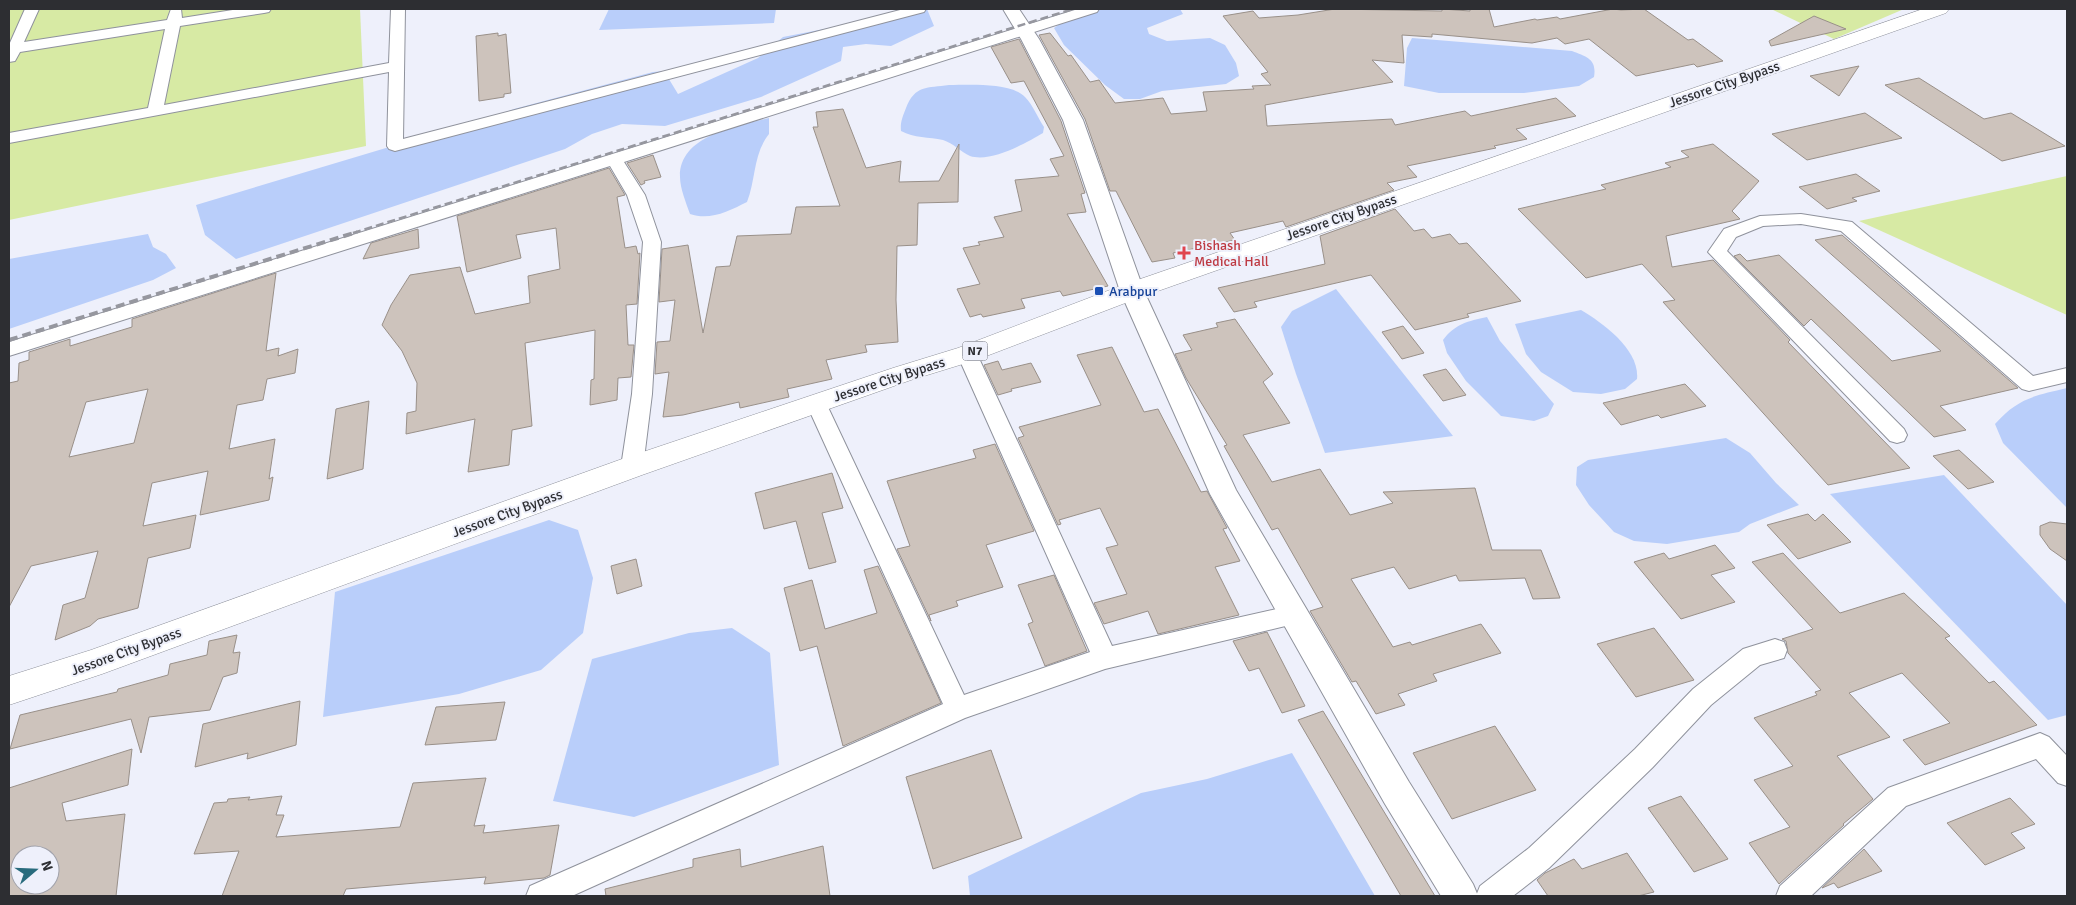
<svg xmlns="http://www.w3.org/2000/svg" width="2076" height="905" font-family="Signika,sans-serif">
<rect width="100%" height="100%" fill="#eef0fb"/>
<g fill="#d7eaa4">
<polygon points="9,9 360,9 366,146 9,220"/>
<polygon points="1771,9 1904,9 1834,39"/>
<polygon points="2067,176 2067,315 1859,221"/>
</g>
<g fill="#b9cefa">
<polygon points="609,9 776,9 774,23 599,30"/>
<polygon points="927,9 934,26 891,46 866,44 843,47 841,61 761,97 665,126 622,124 592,134 565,149 236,259 205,235 196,205 446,130 474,124 514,109 653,72 664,71 678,94 758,58 783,37"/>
<polygon points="1103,9 1180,9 1183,14 1147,28 1149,34 1167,41 1210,38 1225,45 1236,63 1239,76 1226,84 1162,91 1140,99 1124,99 1105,85 1064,45 1054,28 1061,23"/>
<path d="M1412,38L1572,51C1587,57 1597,59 1594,77L1579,86L1524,93H1439L1404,86L1407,48Z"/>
<path d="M949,85C969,85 1011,82 1025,97C1033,105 1038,118 1044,127L1043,133C1026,143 991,163 970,156C961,152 953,143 943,140C929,137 914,138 901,131C900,122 903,116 906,108C915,85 927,88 949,85Z"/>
<path d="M769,118V134C753,154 756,179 747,202C729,211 710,221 690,214C686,203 680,188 680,177C679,135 738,126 769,118Z"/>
<polygon points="148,234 153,247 166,254 176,268 153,280 9,329 9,259"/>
<polygon points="1336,289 1453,436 1325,453 1296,374 1281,327 1292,311"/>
<path d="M1581,310C1603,323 1640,350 1637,379L1625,389L1601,394L1573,392L1541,372L1526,354L1515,324Z"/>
<path d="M1487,317L1500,341L1554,404L1548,416L1534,421L1501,416L1466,381L1447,353L1443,340C1455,324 1468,321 1487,317Z"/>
<path d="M2067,388V508L2003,443L1995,424C2018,398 2034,396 2067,388Z"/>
<polygon points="1726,438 1750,453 1776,483 1799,505 1750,524 1739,532 1667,544 1634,541 1614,532 1589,505 1576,485 1577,467 1588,460"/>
<polygon points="1944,475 2067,605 2067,715 2048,720 1830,494"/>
<polygon points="549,520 578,530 593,578 583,633 541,670 459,694 323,717 335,592"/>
<polygon points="732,628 770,653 779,765 634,817 553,801 592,659 689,633"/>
<polygon points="1292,753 1375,896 970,896 968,876 1141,793 1207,779"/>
</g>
<g fill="#cdc3bc" stroke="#999089" fill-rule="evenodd">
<polygon points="1335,9 1442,11 1442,9 1470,11 1470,9 1489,9 1494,27 1535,19 1537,20 1557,17 1560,19 1613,9 1621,10 1644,9 1688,40 1693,39 1723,61 1697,67 1694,64 1636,76 1589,39 1565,44 1557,38 1532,43 1432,34 1432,37 1402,35 1404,63 1372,60 1393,82 1265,105 1267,126 1392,119 1395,125 1465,111 1471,116 1556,98 1576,116 1516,129 1527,139 1494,146 1496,148 1407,166 1417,177 1387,183 1394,190 1286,227 1283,221 1230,233 1235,240 1173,253 1175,258 1152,262 1116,191 1110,191 1085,119 1039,35 1050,33 1068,56 1071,55 1090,82 1099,80 1115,103 1163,98 1171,114 1207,111 1203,92 1254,89 1252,86 1271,85 1261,74 1268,72 1223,16 1253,11 1259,18 1298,15"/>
<polygon points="1814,16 1846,29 1771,46 1769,41"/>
<polygon points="498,33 498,36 506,34 511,93 504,94 504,97 479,101 476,36"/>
<polygon points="1019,39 1061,121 1085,193 1081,194 1086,212 1067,214 1108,286 1063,296 1060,291 1021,299 1025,308 983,317 981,314 970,317 957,289 980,284 963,248 980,245 978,242 1004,237 994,217 1022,211 1015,180 1059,176 1050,159 1064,156 1024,81 1011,83 991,47"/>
<polygon points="1859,66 1839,96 1810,76"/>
<polygon points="1919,78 1984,119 2011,113 2065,146 2002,161 1885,85"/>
<polygon points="843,109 866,168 901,161 899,182 939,181 959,144 958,202 918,203 917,245 897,246 896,300 898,342 865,345 867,352 826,360 832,379 787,389 789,397 740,408 739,402 683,415 663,417 669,372 655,374 657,342 670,341 675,300 659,302 662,249 688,245 703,333 716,267 730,266 737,236 791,234 796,207 840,206 813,127 818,127 816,112"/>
<polygon points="1865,113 1902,138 1807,160 1772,134"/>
<polygon points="1713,144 1759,181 1732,211 1740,219 1666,236 1672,267 1713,260 1790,340 1788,342 1910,468 1828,485 1663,302 1675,300 1642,264 1586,278 1518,209 1606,189 1601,185 1671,167 1665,163 1689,157 1681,151"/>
<polygon points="653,155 661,177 644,181 645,183 641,185 627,163"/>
<polygon points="609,168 625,195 617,197 625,248 636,246 638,254 640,253 637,304 626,305 628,345 634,345 631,377 618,378 617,400 590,405 591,380 594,379 595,330 525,343 532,426 512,430 509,465 468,472 475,419 406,434 407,413 416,411 417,383 402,351 382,325 391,305 410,275 460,267 475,314 530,303 528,276 560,269 556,228 516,235 521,258 467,272 457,216"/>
<polygon points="1856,174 1880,191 1852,198 1857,201 1827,209 1799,187"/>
<polygon points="1395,209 1414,231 1424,229 1432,238 1450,234 1459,244 1467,243 1521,301 1467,314 1469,317 1415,330 1371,275 1254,302 1257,307 1234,312 1218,288 1325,264 1320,236"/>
<polygon points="418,229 419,248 363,259 371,243"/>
<polygon points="1842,235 2018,388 1940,406 1966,430 1934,437 1811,319 1804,326 1734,256 1740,254 1747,261 1779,255 1892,361 1941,351 1815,240"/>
<path d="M276,273L266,351L279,348L278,356L298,349L295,373L267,379L263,400L237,405L229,449L275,439L269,479L273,477L269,500L200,515L208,471L152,483L143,526L196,515L190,548L148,558L138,608L98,619L90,626L55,640L63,605L85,598L98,551L31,566L9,607V383L18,381L19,363L29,360V352L70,339V346L132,327V319ZM148,389L134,443L69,457L86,402Z"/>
<polygon points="1235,319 1273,374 1263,382 1290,423 1243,435 1272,482 1320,469 1350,515 1393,503 1383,492 1475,488 1492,550 1541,550 1560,598 1533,599 1525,578 1459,581 1456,575 1409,589 1394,567 1351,579 1393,647 1410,642 1412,645 1481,624 1501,653 1433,674 1437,681 1398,694 1405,705 1376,714 1356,681 1352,682 1310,611 1323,607 1278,528 1272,530 1224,446 1227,445 1186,378 1175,354 1192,350 1183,335 1218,327 1216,323"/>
<polygon points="1403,326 1424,353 1402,359 1382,332"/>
<polygon points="1112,347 1144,412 1158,409 1201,492 1207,491 1227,528 1223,529 1240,561 1215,567 1239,615 1158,634 1148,611 1104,624 1094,603 1127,594 1106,548 1118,545 1100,508 1059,520 1061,524 1058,525 1018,438 1024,436 1019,427 1101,405 1077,355"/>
<polygon points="998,361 1002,370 1031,363 1041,382 1011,389 1012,391 998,395 984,365"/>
<polygon points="1446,369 1466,395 1443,401 1423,375"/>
<polygon points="1685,384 1706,406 1661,418 1658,415 1621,425 1603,403"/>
<polygon points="369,401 363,469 327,479 336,409"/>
<polygon points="995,444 1034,531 986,545 1003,587 956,601 958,606 929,615 931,621 897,549 910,546 887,481 976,458 973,450"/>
<polygon points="1959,450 1994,482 1968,489 1933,456"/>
<polygon points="832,473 843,508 822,513 836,562 809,569 796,521 764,529 755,493"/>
<polygon points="1808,514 1815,521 1823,514 1851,542 1798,559 1767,525"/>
<polygon points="2050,522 2067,524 2067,561 2050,549 2040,535 2040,526"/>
<polygon points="1715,545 1735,568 1711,575 1735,602 1681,619 1634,562 1664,553 1669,559"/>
<polygon points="1783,553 1840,613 1904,593 1950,636 1945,638 1989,683 1994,681 2037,725 1925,765 1903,740 1950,723 1902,673 1849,693 1890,737 1837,756 1873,799 1843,824 1844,825 1779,884 1749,843 1790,827 1754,780 1793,766 1754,718 1817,695 1815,692 1821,690 1788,653 1786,641 1782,639 1813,629 1752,562"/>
<polygon points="636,559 642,586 617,594 611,566"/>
<polygon points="878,566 941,703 843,746 817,646 800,651 784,588 812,580 825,629 877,613 864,570"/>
<polygon points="1054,575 1087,651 1045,666 1028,624 1033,622 1018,585"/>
<polygon points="1654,628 1694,680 1636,697 1597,644"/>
<polygon points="1267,632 1305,706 1282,713 1259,668 1249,671 1233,641"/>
<polygon points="237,635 233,653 240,652 237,673 223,677 210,710 149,717 141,753 131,719 10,749 20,715 117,692 118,689 168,675 170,664 207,655 209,641"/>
<polygon points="300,701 296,745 247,759 248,753 195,767 203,724"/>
<polygon points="505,702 496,740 425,745 436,707"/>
<polygon points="1323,711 1435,896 1401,896 1298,720"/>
<polygon points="1495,726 1536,790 1452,819 1413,753"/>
<path d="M132,749L128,785L62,803L66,821L125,814L116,896H9V788ZM20,855H50V885H20Z"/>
<polygon points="991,750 1022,838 933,869 906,777"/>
<polygon points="486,778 474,826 485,825 483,833 559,825 550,875 544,878 484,884 486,877 346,889 343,896 222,896 239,851 194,854 214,803 227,802 228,799 250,797 248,800 282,796 276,815 284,815 276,837 400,827 413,783"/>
<polygon points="1681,796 1728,859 1694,872 1648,808"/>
<polygon points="2010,798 2035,824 2011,833 2025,848 1985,865 1947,823"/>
<polygon points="823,846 830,896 606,896 605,889 693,867 693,859 740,849 741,867"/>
<polygon points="1864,849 1882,871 1838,888 1834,883 1822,888"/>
<polygon points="1627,853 1654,892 1638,896 1548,896 1537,880 1545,873 1574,859 1582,869"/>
</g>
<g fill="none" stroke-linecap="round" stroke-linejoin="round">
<g stroke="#8f929c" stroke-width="2">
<g id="minor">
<polygon points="25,9 39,9 24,42 167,20 171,9 181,9 182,18 239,9 271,9 269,12 264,13 180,26 164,105 389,63 391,9 405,9 403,139 904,9 926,9 924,12 395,151 389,149 387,146 389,72 9,143 9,133 148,108 165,29 20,52 15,61 9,62 9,45"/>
<polygon points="1078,9 1099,9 1097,12 624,162 645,195 661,242 652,394 643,467 640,473 632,475 624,473 621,467 632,394 643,242 627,195 610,166 9,356 9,342"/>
<polygon points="1801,214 1852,222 2033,376 2067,368 2067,382 2029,391 2022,389 1841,231 1801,224 1763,226 1736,237 1727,251 1904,429 1907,435 1904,441 1897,443 1890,441 1708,252 1724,229 1760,216"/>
<polygon points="967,347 974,349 977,354 1112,646 1294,605 1302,608 1306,615 1302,622 1105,669 965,718 572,896 526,896 530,886 943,704 806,403 809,398 816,396 823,398 826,403 964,695 1090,652 957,354 960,349"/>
<polygon points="1775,639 1784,642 1787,650 1784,658 1760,665 1711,705 1653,767 1549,868 1513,896 1476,896 1480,886 1529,848 1635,749 1693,689 1743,649"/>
<polygon points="2040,733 2049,737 2067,756 2067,786 2058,783 2036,759 1906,806 1811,896 1776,896 1780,886 1888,788"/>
</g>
</g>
<g stroke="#8f929c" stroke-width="2">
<polygon id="tertiary" points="1003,9 1019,9 1039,39 1083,120 1144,291 1236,490 1409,782 1473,884 1478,896 1441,896 1385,804 1210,494 1120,291 1063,120 1021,39"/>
</g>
<g stroke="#8f929c" stroke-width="1">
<polygon id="trunk" points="1923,9 1949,9 1946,13 1141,297 976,360 911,380 642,475 102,674 9,705 9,676 91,650 622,459 893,368 958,348 1123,285"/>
</g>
<use href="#minor" fill="#fff" fill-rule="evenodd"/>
<use href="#tertiary" fill="#fff" fill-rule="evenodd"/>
<use href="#trunk" fill="#fff" fill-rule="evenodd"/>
<polyline stroke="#96979f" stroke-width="2.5" stroke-dasharray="8 4" stroke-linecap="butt" points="353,233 1073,9"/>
<polyline stroke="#96979f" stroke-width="4" stroke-dasharray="9 5" stroke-linecap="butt" points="9,340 357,232"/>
</g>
<path fill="#e0444e" stroke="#eef0fb" stroke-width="2" d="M1181.5 245.5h5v5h5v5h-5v5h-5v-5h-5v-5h5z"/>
<rect fill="#1a4fb4" stroke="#eef0fb" stroke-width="2" x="1094" y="286" width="10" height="10" rx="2.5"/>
<g text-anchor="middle" stroke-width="4" stroke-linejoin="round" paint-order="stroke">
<rect fill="#eef0fb" stroke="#67686e" stroke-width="1" x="962.5" y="341.5" width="25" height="19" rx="4"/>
<g font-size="12" font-weight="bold" fill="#2d2e32">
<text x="975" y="355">N7</text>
</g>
<g font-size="14" fill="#2d2e32" stroke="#eef0fb">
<text transform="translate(1724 84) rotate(-19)" y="5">Jessore City Bypass</text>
<text transform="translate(1341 217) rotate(-19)" y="5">Jessore City Bypass</text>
<text transform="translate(889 379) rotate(-18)" y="5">Jessore City Bypass</text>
<text transform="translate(507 513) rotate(-20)" y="5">Jessore City Bypass</text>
<text transform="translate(126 651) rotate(-20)" y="5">Jessore City Bypass</text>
</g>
<g font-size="14" fill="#be3a42" stroke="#eef0fb" text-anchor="start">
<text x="1194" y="250">Bishash<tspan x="1194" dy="16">Medical Hall</tspan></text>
</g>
<g font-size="14" fill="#164399" stroke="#eef0fb" text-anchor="start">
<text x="1109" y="296">Arabpur</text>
</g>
</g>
<rect width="2076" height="905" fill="none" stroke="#2d2e32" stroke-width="20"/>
<g transform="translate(35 870) rotate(71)"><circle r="24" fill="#eef0fb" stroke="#a1a2ab"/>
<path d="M0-4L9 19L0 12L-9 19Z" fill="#286b7d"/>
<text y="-8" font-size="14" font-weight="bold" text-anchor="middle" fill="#2d2e32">N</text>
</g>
</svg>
